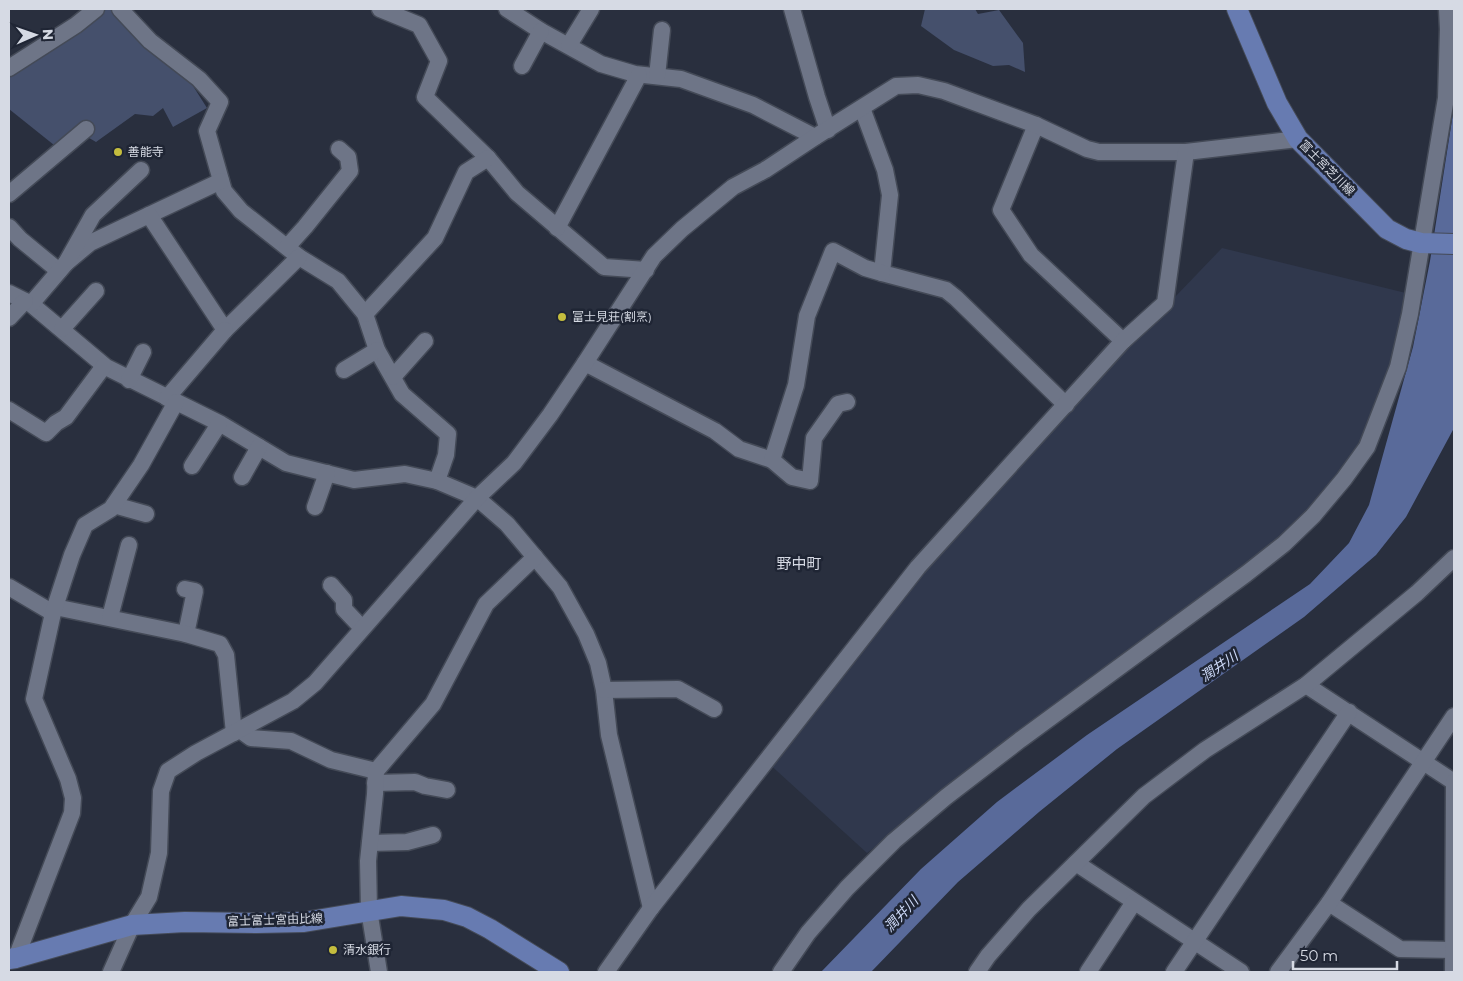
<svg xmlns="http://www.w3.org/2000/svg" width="1463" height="981" font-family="Montserrat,'Noto Sans JP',sans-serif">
<rect width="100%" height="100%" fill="#292f3e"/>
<polygon fill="#30384d" points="1222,248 1406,293 1396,371 1370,440 1296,540 1180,622 867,853 766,761 943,539"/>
<g fill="#45506c">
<polygon points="106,9 111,9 146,45 188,78 207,108 173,127 163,108 153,116 135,114 96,142 84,135 59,149 9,109 9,75 72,35"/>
<polygon points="925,9 975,9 978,14 999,10 1023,43 1025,72 1009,65 993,66 954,50 921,26"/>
</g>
<polygon fill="#596a9a" points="1454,107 1454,428 1406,517 1376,555 1304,617 1117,749 1039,812 958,882 871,972 821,972 921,869 997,802 1087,735 1310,584 1349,543 1369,505 1413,347 1430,261"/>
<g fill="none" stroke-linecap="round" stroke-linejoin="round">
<g stroke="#444a57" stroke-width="19">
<g id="minor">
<polyline points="120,9 150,41 199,79 220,102 207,131 224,191 241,211 299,257 338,281 365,314 377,350 402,394 448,434 446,455 437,481"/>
<polyline points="380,9 419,25 439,61 425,97 488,158 517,193 604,267 646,270"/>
<polyline points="507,9 541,31 601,64 635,74 681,79 753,105 815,137"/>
<polyline points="792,9 817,97 828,130"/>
<polyline points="569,45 591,9"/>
<polyline points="522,66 541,31"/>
<polyline points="9,68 76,25 96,9"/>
<polyline points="657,76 662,30"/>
<polyline points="862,108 885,170 890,195 882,273 946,290 956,298 1066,405"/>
<polyline points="1036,125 1001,210 1031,255 1123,341"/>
<polyline points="9,194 86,129"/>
<polyline points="149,215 221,181"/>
<polyline points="9,227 20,239 59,271"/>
<polyline points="557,228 639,75"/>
<polyline points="287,247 305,227 350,171 348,157 339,149"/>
<polyline points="66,263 90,243 149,215 225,330 299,257"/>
<polyline points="9,293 31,304 106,367 221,424 286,463 354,480 405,474 437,481 477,498 507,524 560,587 586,634 598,663 604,690 609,735 651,908"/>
<polyline points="31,304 66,263 93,215 141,170"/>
<polyline points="365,314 435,238 466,172 488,158"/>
<polyline points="9,318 25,301"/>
<polyline points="62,329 96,291"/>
<polyline points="585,363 715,431 739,449 772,460"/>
<polyline points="344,370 377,350"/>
<polyline points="393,377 425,341"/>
<polyline points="129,380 143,352"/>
<polyline points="167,398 225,330"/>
<polyline points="847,402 838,404 814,438 810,481 792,477 772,460 796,385 807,316 833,251 865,268 882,273"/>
<polyline points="9,410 46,433 56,423 66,417 104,366"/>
<polyline points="192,466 219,424"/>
<polyline points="242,477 259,447"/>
<polyline points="114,505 146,514"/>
<polyline points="315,507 327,473"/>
<polyline points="331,585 344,600 344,609 362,628"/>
<polyline points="9,587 53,613"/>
<polyline points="185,589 195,591 186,634"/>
<polyline points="55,607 186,634 220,644 226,655 234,733"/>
<polyline points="110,617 129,545"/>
<polyline points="1306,685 1454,782"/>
<polyline points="604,690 678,689 714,709"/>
<polyline points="240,730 251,738 291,741 331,760 376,771"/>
<polyline points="375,783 415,782 425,786 447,790"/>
<polyline points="370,843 407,842 433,835"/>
<polyline points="1076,863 1241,972"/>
<polyline points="1329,903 1400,949 1453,950"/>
<polyline points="16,958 72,813 73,798 68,779 34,699 53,613 72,555 85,525 111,509 141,465 176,402"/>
<polyline points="111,972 132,925 149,897 159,853 161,791 168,771 196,753 293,701 315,683 477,498 514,463 550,415 585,363 654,256 682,229 733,187 765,170 815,137 896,86 918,85 944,91 1036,125 1087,149 1099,152 1186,152 1298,139"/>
<polyline points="379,972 369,910 368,861 375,794 376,771 433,704 486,604 535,557"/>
<polyline points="606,972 651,908 918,567 1123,341 1165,303 1186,152"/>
<polyline points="781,972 808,933 847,888 894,841 946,797 1020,740 1246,574 1284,544 1313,516 1344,479 1367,447 1398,367 1410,314 1446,98 1448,29 1447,9"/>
<polyline points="977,972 988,956 1029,909 1144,796 1205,750 1306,685 1417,593 1454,558"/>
<polyline points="1088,972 1134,902"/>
<polyline points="1174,972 1349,712"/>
<polyline points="1278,972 1329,903 1454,716"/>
<polyline points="1453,972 1454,782"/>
</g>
</g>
<g stroke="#444a57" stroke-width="22">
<g id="major">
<polyline points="1237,9 1277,103 1298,139 1387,229 1406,239 1421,243 1454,244"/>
<polyline points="9,959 16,958 132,925 185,922 257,923 304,922 401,906 444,910 467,917 490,929 559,972"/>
</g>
</g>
<use href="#minor" stroke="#6e7587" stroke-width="16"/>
<use href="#major" stroke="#677bb1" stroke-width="20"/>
</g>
<g fill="#c4bd3e" stroke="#1f2534" stroke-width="2">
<circle cx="118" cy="152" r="5"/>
<circle cx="562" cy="317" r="5"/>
<circle cx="333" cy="950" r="5"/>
</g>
<g text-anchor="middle" stroke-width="5" stroke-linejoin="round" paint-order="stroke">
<g font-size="12" fill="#d6dae4" stroke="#1f2534" text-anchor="start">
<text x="128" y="156">善能寺</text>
<text x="572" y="321">富士見荘(割烹)</text>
<text x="343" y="954">清水銀行</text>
</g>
<g font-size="12" fill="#d6dae4" stroke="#1f2534">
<text transform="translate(1327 168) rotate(45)" y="4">富士宮芝川線</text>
<text transform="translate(275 920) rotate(-2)" y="4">富士富士宮由比線</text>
</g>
<g font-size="14" font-style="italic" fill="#ccd8f6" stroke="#1f2534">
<text transform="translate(1219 666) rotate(-34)" y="5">潤井川</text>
<text transform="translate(901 914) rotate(-47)" y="5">潤井川</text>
</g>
<g font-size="15" fill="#d6dae4" stroke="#1f2534">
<text x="799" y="569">野中町</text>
</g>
</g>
<rect width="1463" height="981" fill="none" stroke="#d6dae4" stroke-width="20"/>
<g transform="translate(35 35) rotate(88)" stroke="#1f2534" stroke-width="4" paint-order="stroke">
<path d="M0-4L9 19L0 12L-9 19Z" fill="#d6dae4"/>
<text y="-8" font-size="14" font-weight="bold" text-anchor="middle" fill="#d6dae4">N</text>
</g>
<path d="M1293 961v8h104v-8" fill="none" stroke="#d6dae4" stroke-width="2.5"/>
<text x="1300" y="961" font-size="15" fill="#d6dae4" stroke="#1f2534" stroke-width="4" paint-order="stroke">50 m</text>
</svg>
